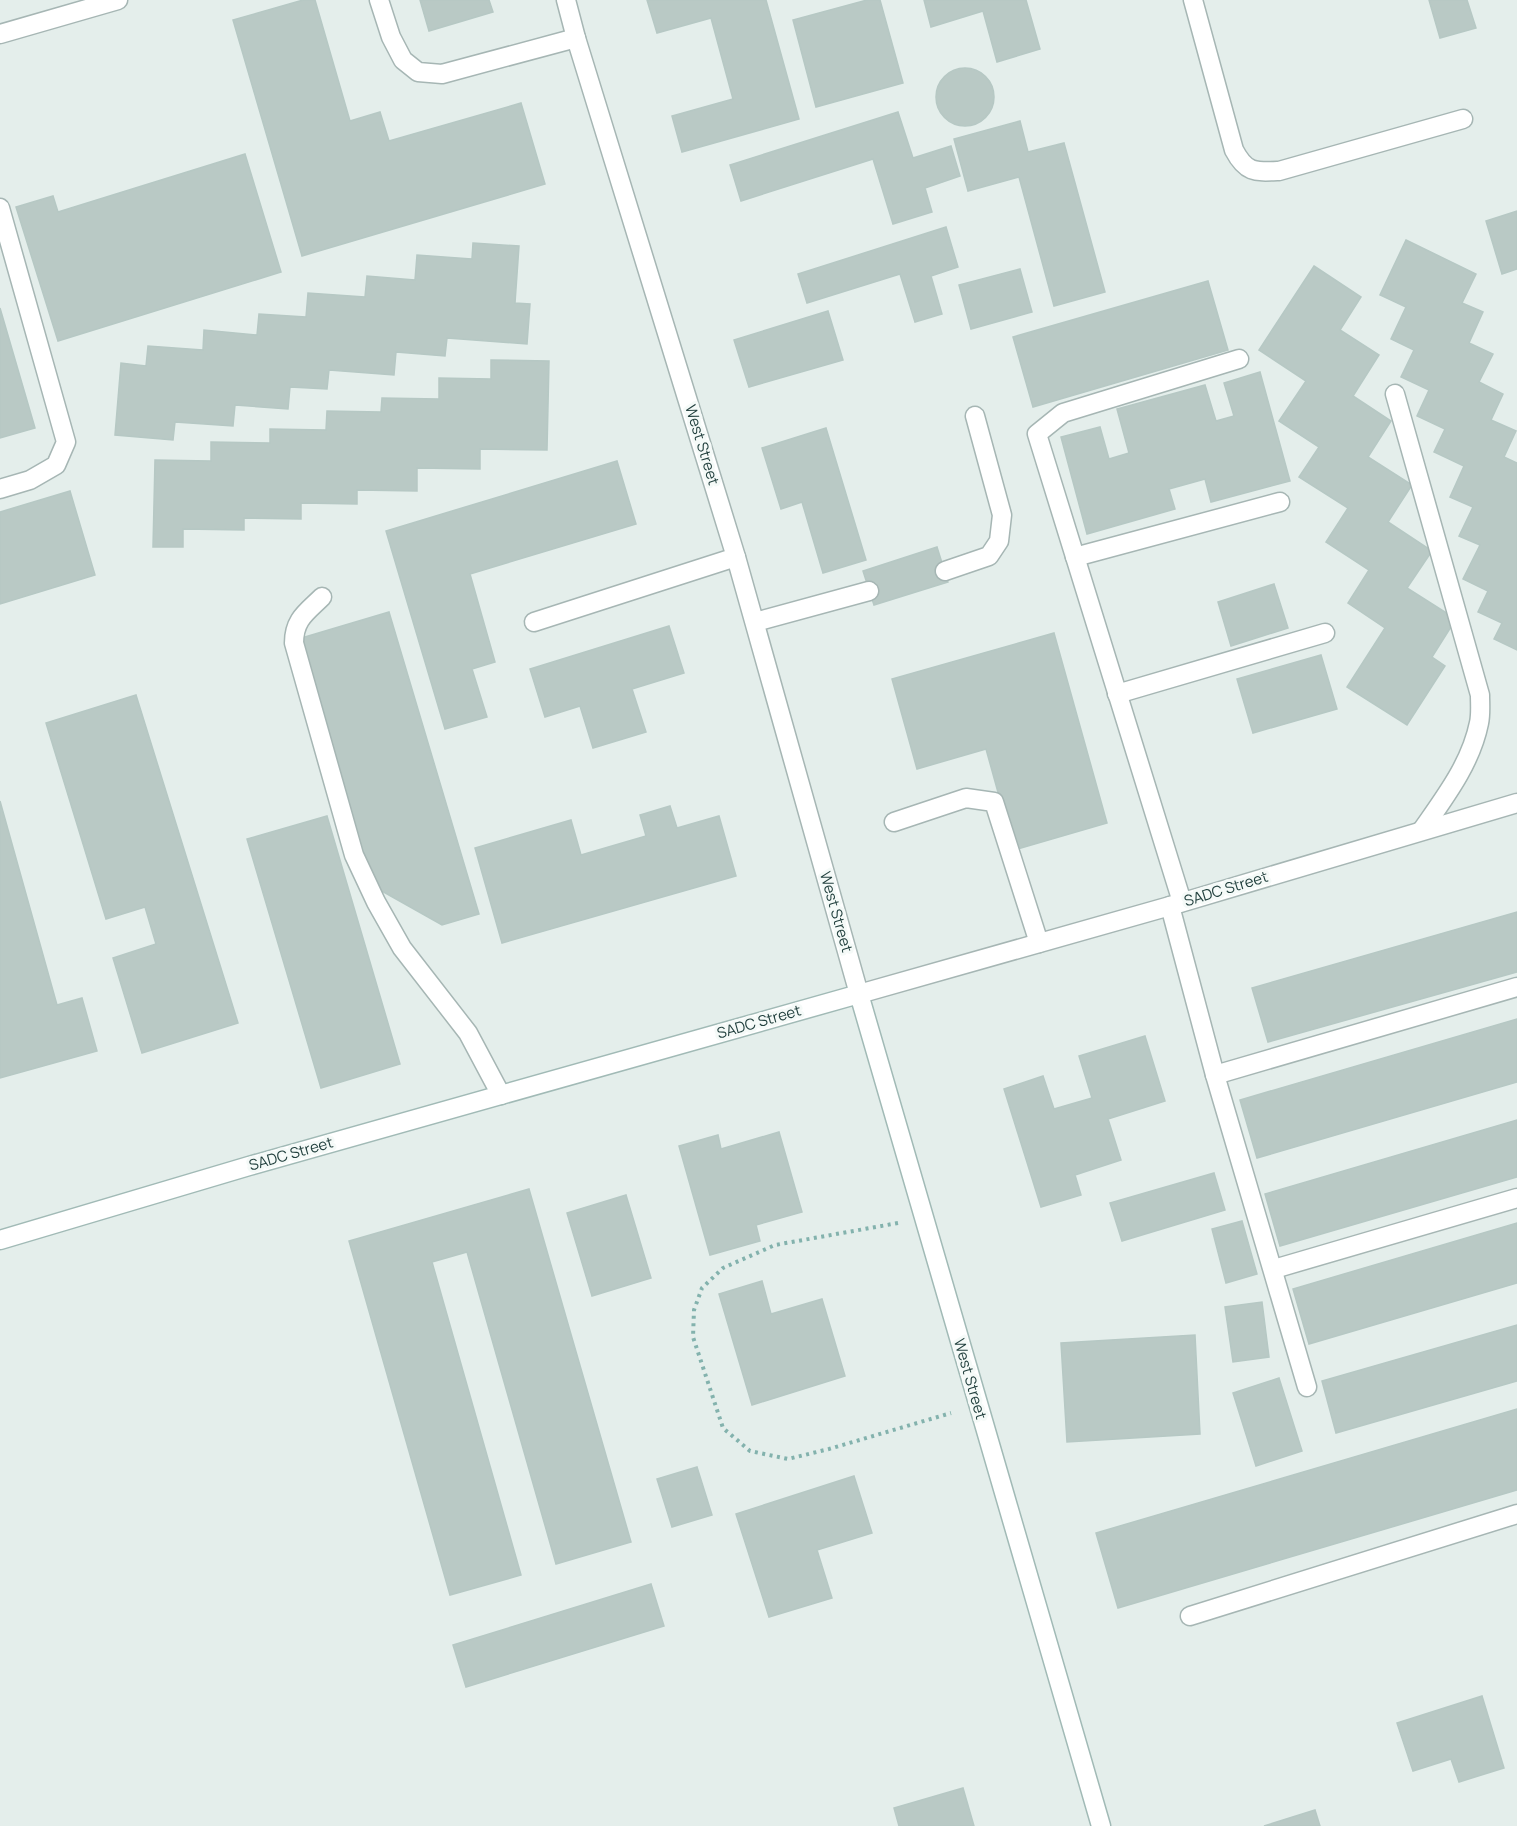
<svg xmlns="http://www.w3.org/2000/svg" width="1517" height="1826" font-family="Manrope,sans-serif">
<rect width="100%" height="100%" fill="#e4eeeb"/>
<g fill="#b9c9c5" stroke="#b6c8c4" stroke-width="1.5">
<polygon points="303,0 315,0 350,121 380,112 389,141 521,103 545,184 302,256 233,20"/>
<polygon points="420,0 489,0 493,12 429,31"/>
<polygon points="647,0 766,0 799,119 682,152 672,116 733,99 711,18 657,33"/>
<polygon points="867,0 880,0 903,83 816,107 793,20"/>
<polygon points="924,0 1026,0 1040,49 997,62 983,11 931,27"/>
<polygon points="1429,0 1467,0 1476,28 1440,38"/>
<circle cx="965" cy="97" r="29"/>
<polygon points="898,112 913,158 951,146 960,176 925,188 932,212 893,224 873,159 741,201 730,165"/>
<polygon points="1020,121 1028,152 1064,143 1105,292 1054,306 1019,177 968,191 954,139"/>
<polygon points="245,154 281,272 58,341 16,207 53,196 58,212"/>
<polygon points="1517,211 1517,269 1502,274 1486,221"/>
<polygon points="946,227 958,267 931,276 942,314 915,322 900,274 807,303 798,274"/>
<polygon points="1406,240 1476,274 1462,303 1483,312 1469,343 1493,354 1479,382 1503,394 1491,420 1516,431 1504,457 1517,463 1517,650 1494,639 1502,623 1478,612 1488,591 1463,579 1480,545 1459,536 1473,507 1450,497 1464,466 1434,452 1445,429 1417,416 1429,390 1401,377 1414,350 1391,339 1406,307 1380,295"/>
<polygon points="473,243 519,246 515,303 530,304 527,344 447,338 445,356 396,352 394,375 329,370 327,389 290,387 288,409 235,405 233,426 175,422 173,440 115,435 121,363 146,366 148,346 203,350 204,330 257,335 259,314 306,317 308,293 365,297 367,276 415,280 417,255 472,259"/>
<polygon points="1314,266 1361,297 1340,330 1379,355 1353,396 1391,421 1368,457 1412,485 1388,522 1432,551 1407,588 1456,619 1432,657 1445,666 1407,725 1347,687 1385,628 1348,603 1369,570 1326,542 1348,508 1299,477 1319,447 1279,421 1306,381 1259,350"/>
<polygon points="1020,269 1032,312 971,329 959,285"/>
<polygon points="1208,281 1228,350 1033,407 1013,337"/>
<polygon points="0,308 35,428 0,438"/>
<polygon points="828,311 843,360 749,387 734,340"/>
<polygon points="491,360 549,361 547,450 480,449 480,469 417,468 417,491 357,490 357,504 301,503 301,519 244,518 244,530 183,529 183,547 153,547 155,460 211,461 211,442 270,443 270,429 326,430 327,411 381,412 382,398 439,399 439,378 491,379"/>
<polygon points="1260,372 1290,481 1211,502 1205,479 1169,489 1175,509 1087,534 1061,437 1100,427 1109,459 1129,453 1117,409 1205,385 1216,421 1234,416 1224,383"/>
<polygon points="826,428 866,560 823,573 802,502 781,509 762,448"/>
<polygon points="617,461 636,524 470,574 495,662 472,669 487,717 445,729 386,531"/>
<polygon points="70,491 95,575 0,604 0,512"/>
<polygon points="937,547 948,582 874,605 863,571"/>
<polygon points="1274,584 1288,628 1231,646 1218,602"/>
<polygon points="389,612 479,914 442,925 371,885 298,639"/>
<polygon points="669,626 684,673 632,689 646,732 593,748 580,706 545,717 530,669"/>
<polygon points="1054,633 1107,823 1014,850 986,749 917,769 892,679"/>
<polygon points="1321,655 1337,709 1253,733 1237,679"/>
<polygon points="136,695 238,1023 142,1053 113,958 156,944 145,907 106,919 46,723"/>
<polygon points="0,801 57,1005 82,998 97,1051 0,1078"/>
<polygon points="670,806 677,828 719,816 736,876 502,943 475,848 571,820 581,855 646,836 640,815"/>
<polygon points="327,816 400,1064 321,1088 247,839"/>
<polygon points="1517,912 1517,972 1268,1042 1252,988"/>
<polygon points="1517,1019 1517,1082 1257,1158 1240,1100"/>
<polygon points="1145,1036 1165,1101 1108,1119 1121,1160 1075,1175 1081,1195 1041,1207 1004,1089 1043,1076 1054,1109 1092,1098 1079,1056"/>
<polygon points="1517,1120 1517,1177 1280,1246 1265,1194"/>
<polygon points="779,1132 802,1212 756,1225 760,1241 710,1255 679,1146 718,1135 721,1149"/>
<polygon points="1214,1173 1225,1210 1122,1241 1110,1203"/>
<polygon points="529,1189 631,1542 556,1564 467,1252 432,1262 521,1575 450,1595 349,1241"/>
<polygon points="626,1195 651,1278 592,1296 567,1213"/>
<polygon points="1242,1221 1257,1274 1226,1283 1212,1229"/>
<polygon points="1517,1223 1517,1283 1309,1344 1293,1289"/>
<polygon points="762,1281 771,1314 822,1299 845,1376 752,1405 719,1294"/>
<polygon points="1262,1302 1269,1357 1233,1362 1225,1307"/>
<polygon points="1517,1325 1517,1381 1336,1433 1322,1381"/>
<polygon points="1195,1335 1200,1434 1067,1442 1061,1343"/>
<polygon points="1279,1378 1302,1451 1256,1466 1233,1393"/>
<polygon points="1517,1409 1517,1490 1118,1608 1096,1533"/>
<polygon points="697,1467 712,1515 672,1527 657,1479"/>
<polygon points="854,1476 872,1533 817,1550 832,1598 769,1617 736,1514"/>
<polygon points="651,1584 664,1626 466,1687 453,1645"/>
<polygon points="1482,1696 1504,1768 1459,1782 1451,1759 1413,1771 1397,1723"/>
<polygon points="963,1788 974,1826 899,1826 894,1808"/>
<polygon points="1315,1810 1320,1826 1264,1826"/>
</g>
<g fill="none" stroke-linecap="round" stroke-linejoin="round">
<g stroke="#a6b6b4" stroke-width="21">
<g id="service">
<polyline points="379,0 391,37 403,60 418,72 442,74 576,38"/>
<path d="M1193,0L1234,150C1246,173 1255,172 1279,171L1463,119"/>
<polyline points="0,208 66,442 56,465 30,480 0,489"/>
<polyline points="945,571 989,556 999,541 1002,515 975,416"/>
<path d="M322,597C307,612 294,619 294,643L354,855L376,902L402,948L468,1033L501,1095"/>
<polyline points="534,622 736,557"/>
<polyline points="755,622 869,591"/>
<polyline points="894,822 966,798 994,802 1039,943"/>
</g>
</g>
<g stroke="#a6b6b4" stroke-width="21">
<g id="minor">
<path d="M1395,394L1480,695C1480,704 1481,714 1479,723C1471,763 1445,797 1422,830"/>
<polyline points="1075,557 1280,502"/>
<polyline points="1117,694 1325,633"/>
<polyline points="1182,902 1037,434 1063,413 1239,359"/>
<polyline points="1170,906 1215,1075 1307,1387"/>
<polyline points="859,994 1170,906 1517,803"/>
<polyline points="1215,1075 1517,987"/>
<polyline points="1274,1269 1517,1198"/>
<polyline points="1190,1616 1517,1514"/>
</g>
</g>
<g stroke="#a6b6b4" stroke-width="21">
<g id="tertiary">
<polyline points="566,0 576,38 736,557 859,994"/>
<polyline points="0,34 118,0"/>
</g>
</g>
<g stroke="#a1bab6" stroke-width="21">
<polyline id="secondary" points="0,1240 249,1166 859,994 1101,1826"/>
</g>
<polyline stroke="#83b2ad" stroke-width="4" stroke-dasharray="3 4.5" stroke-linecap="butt" points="898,1223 775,1245 723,1268 702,1288 694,1310 693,1337 723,1428 750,1451 788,1459 829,1449 951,1413"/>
<use href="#service" stroke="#fff" stroke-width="18"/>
<use href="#minor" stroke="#fff" stroke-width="18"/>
<use href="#tertiary" stroke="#fff" stroke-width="18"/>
<use href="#secondary" stroke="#fff" stroke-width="18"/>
</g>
<g text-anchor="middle" stroke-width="6" stroke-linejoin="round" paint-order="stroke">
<g font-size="15" fill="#22403e" stroke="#f5faf8">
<text transform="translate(702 445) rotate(73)" y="5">West Street</text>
<text transform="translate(1226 889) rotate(-17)" y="5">SADC Street</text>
<text transform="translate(836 912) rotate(74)" y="5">West Street</text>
<text transform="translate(759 1022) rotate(-16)" y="5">SADC Street</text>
<text transform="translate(291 1154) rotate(-16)" y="5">SADC Street</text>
<text transform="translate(970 1379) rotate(74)" y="5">West Street</text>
</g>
</g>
</svg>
